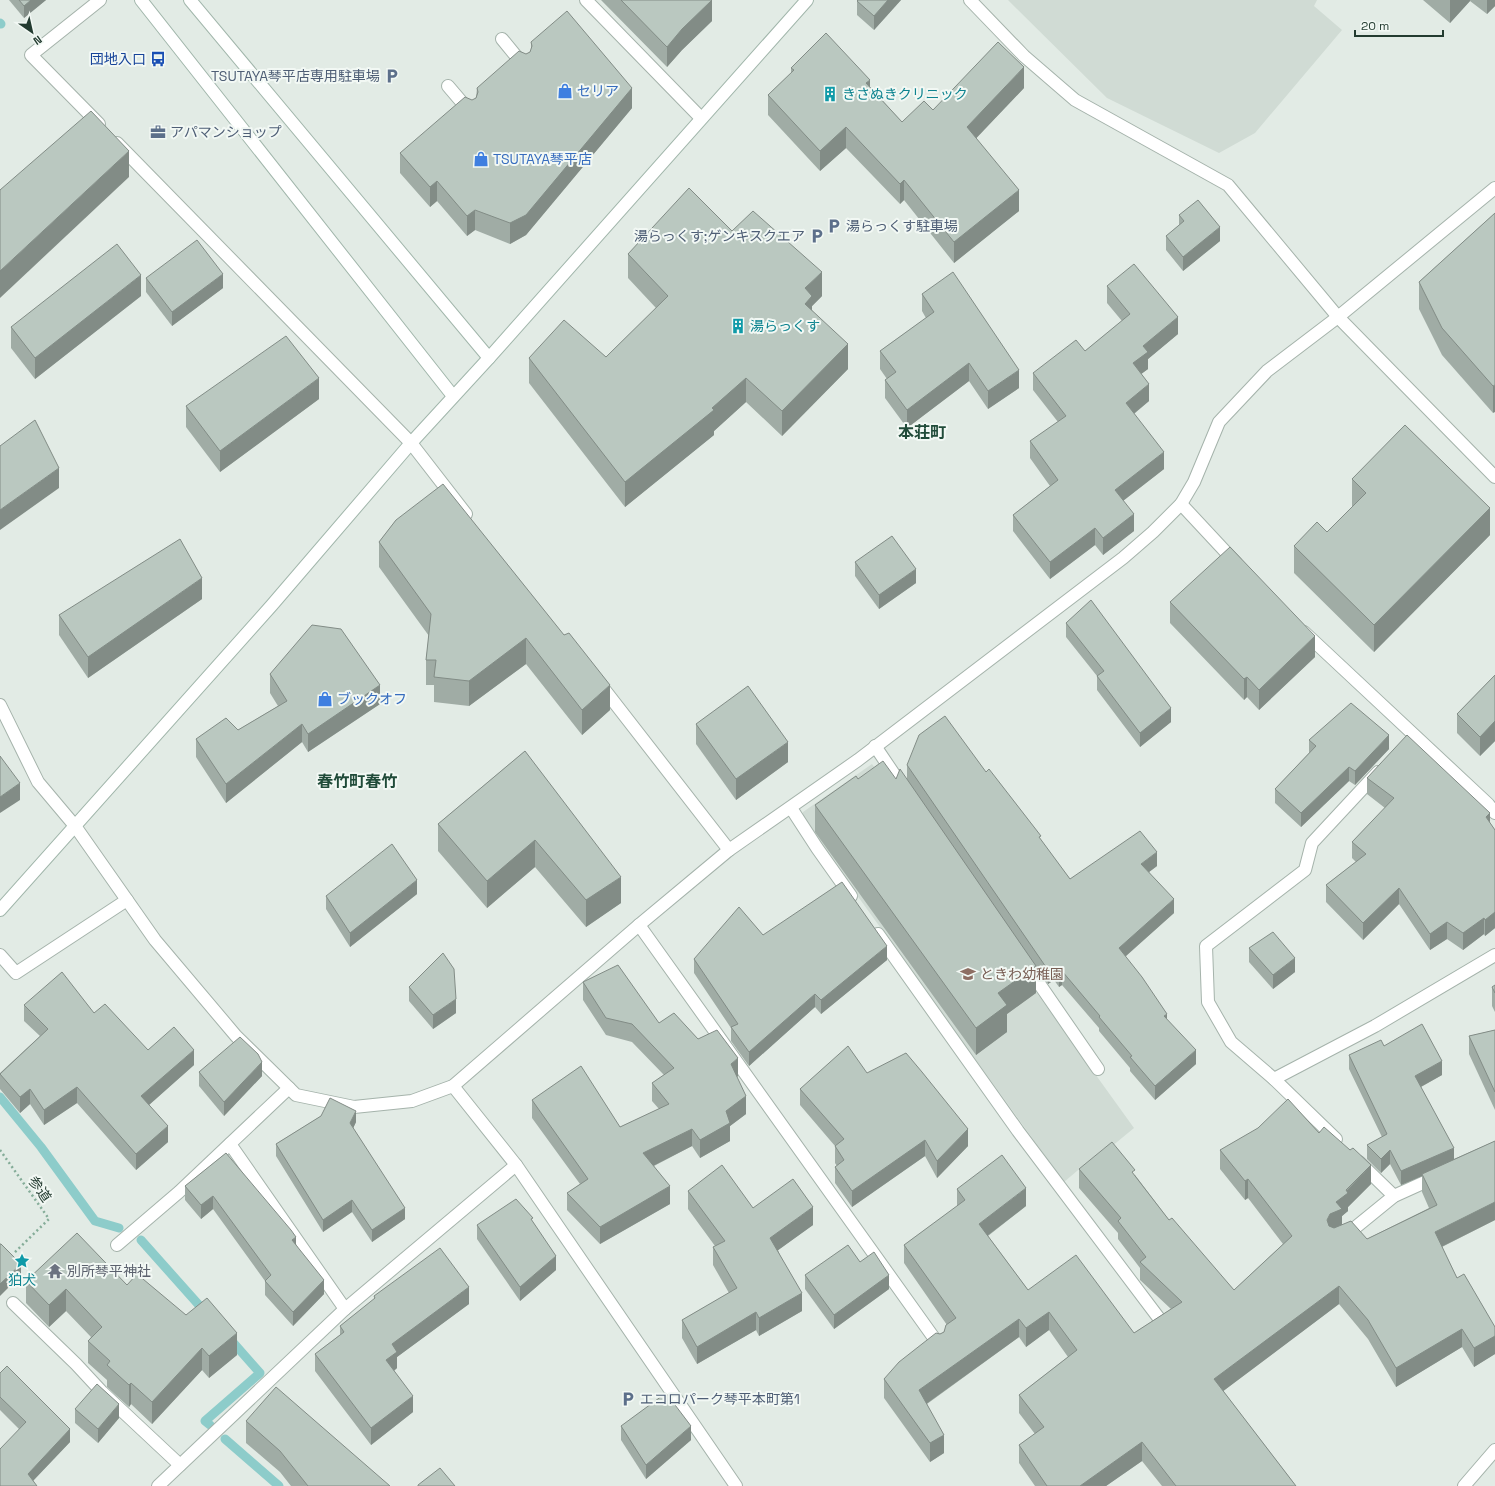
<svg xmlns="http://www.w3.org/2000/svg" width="1495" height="1486" font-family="'Space Grotesk','Noto Sans JP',sans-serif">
<rect width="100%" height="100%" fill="#e2ebe5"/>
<g fill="#d0dbd4">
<polygon points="1008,0 1317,0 1314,6 1342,30 1255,133 1219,153 1107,98"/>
<polygon points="872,764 1134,1128 1111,1147 1104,1148 1064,1182 802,819 803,812"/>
</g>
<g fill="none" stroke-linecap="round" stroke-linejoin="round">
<g stroke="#8dccca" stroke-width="9">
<polyline points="0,23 1,24"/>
<polyline points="0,1097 41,1147 95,1221 119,1228"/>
<polyline points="141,1240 206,1313"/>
<polyline points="210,1425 205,1421 260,1373 230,1339"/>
<polyline points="225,1439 279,1486"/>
</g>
<g stroke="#a5b3ab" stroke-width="14">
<g id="lane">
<polyline points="502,39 525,67"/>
<polyline points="448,86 471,113"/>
<polyline points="1274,1079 1375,1026 1495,955"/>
<polyline points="1336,1139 1274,1079 1231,1042 1208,1002 1206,946 1305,870 1312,843 1378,772"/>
<polyline points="230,1144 345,1309"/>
<polyline points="1359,1162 1394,1196"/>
<polyline points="1344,1234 1351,1231 1394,1196 1436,1177"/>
<polyline points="13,1303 76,1364 102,1392 180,1465"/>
</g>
</g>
<g stroke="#a5b3ab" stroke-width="14">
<g id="street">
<polyline points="586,0 701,118"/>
<polyline points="970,0 1024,56 1075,100 1228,185 1338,317 1495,477"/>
<polyline points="99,124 31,55 100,0"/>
<polyline points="117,143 411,443 466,514"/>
<polyline points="1181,504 1236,563"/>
<polyline points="1304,632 1488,804 1495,813"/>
<polyline points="600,684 729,850"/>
<polyline points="0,705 38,782 75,826 155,940 236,1036 289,1088 296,1095 354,1107 412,1101 453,1086 639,925 729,850 858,760 1123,558 1153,532 1181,504 1194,482 1219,422 1267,371 1338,317 1495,188"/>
<polyline points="875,746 906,792"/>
<polyline points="791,808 817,848 851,896"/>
<polyline points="639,925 939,1345"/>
<polyline points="878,934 1018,1131 1158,1317"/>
<polyline points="0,955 16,973 127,900"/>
<polyline points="1027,966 1098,1069"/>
<polyline points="453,1086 516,1165 736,1486"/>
<polyline points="117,1245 179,1192 289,1088"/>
<polyline points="158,1486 345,1309 516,1165"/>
<polyline points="1464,1486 1495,1450"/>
</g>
</g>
<g stroke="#a1b6ab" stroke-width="14">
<g id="secondary">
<polyline points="141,0 453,396"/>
<polyline points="190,0 489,358"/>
<polyline points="0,910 272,605 411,443 489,358 807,0"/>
</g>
</g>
<polyline stroke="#84ac98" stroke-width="2.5" stroke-dasharray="2 3" stroke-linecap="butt" points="0,1150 49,1219 13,1254"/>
<use href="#lane" stroke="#fff" stroke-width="12"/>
<use href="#street" stroke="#fff" stroke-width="12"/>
<use href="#secondary" stroke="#fff" stroke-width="12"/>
</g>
<g fill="#a0aca5">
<polygon points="9,0 46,0 24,18"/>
<polygon points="601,0 712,0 712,21 682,50 667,67"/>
<polygon points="858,0 901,0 874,30 857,15 857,1"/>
<polygon points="1423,0 1495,0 1495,6 1487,14 1470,1 1450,23"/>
<polygon points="531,42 632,108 526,235 510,244 475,230 467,236 437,201 430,207 400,173 400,153 476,98 477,88 526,54 530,52 531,51"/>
<polygon points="791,68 870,87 902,122 933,110 1024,88 976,138 1019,211 954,263 904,200 900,204 846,148 820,171 768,115 768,95 791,73"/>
<polygon points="1495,213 1493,413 1442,355 1419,309 1419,282"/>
<polygon points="1179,215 1220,241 1183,271 1166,250 1166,236 1179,225"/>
<polygon points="732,231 822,296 812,306 812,310 848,369 782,436 746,402 714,431 714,435 625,507 529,383 529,358 606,357 656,308 628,278 628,254"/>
<polygon points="146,278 223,288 172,326 146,292"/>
<polygon points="1107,286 1178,334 1148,359 1148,369 1141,374 1149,401 1134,414 1164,469 1123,501 1134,531 1103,555 1095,545 1050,579 1013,531 1013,515 1050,486 1030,458 1030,441 1058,422 1033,390 1033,373 1085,351 1122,321 1107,303"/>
<polygon points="922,294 1019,388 988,409 969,381 907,428 885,398 885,380 887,379 880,369 880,351 926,318 922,311"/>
<polygon points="141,296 35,379 11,348 11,327"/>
<polygon points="319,399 220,472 186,427 186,406"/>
<polygon points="1352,479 1490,535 1374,652 1294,573 1294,546 1327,532 1352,507"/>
<polygon points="396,520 610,710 582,735 526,664 469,706 434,702 434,685 426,685 426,660 429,636 379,567 379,542"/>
<polygon points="855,562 916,583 879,609 855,576"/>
<polygon points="202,599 88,678 59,635 59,615"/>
<polygon points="1170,602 1315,657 1259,710 1247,697 1244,700 1170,623"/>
<polygon points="1066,623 1171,722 1140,747 1097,690 1097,676 1066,637"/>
<polygon points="270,674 380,704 308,752 302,742 226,803 196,757 196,739 238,730 278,706 270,693"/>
<polygon points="1495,675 1495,741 1480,756 1457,733 1457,714"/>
<polygon points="696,724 788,762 736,800 696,744"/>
<polygon points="1309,740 1389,749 1355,785 1349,781 1301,827 1275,803 1275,789 1309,753"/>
<polygon points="525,751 621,903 586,927 535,867 487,908 438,851 438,824"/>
<polygon points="907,765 986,772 1041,841 1070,879 1157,866 1149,872 1174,913 1125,957 1196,1064 1155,1100 1130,1071 1130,1068 1099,1031 1099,1028 1062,985 1059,987 1054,980 1048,984 1036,967 1036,993 1007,1014 1007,1032 976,1055 815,832 815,805 858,779 907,779"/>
<polygon points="1367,778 1490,823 1495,830 1495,928 1485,936 1484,934 1463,950 1447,939 1430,950 1399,904 1363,940 1326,902 1326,885 1356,862 1352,858 1352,842 1385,808 1367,794"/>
<polygon points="417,894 350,947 326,909 326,896"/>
<polygon points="763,935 887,960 821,1014 815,1007 749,1066 731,1041 731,1028 694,973 694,959"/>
<polygon points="1249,948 1295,972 1273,989 1249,962"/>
<polygon points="583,982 659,1023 698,1039 738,1076 737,1077 746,1114 730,1126 730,1141 700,1158 692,1146 654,1166 670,1204 600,1244 567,1210 567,1193 580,1184 532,1118 532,1100 620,1127 659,1109 652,1101 652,1083 664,1075 632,1042 606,1035 583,1000"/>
<polygon points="1495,985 1495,1012 1492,1006 1492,987"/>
<polygon points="409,987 456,1013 433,1029 409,1001"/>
<polygon points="24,1005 94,1013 148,1050 194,1065 149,1105 168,1142 136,1170 77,1103 44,1125 30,1104 20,1113 0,1089 0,1073 40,1036 24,1021"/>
<polygon points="1495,1030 1495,1110 1469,1054 1469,1036"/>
<polygon points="1384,1046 1442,1075 1421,1087 1454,1159 1495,1141 1495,1220 1442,1247 1457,1278 1495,1327 1495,1354 1474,1367 1462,1347 1396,1387 1368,1339 1339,1304 1223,1391 1296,1486 1162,1486 1142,1461 1106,1486 1035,1486 1019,1463 1019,1445 1035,1434 1019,1413 1019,1395 1068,1357 1049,1330 1026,1347 1019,1337 927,1404 944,1453 930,1462 884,1398 884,1379 940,1334 944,1332 947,1325 904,1263 904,1245 957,1207 957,1189 1026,1206 988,1236 1028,1290 1134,1333 1171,1309 1140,1280 1140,1268 1118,1239 1118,1233 1079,1188 1079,1169 1135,1175 1169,1220 1234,1290 1283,1244 1248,1198 1245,1200 1220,1169 1220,1150 1319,1133 1371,1184 1348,1207 1348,1211 1342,1216 1342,1225 1367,1239 1429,1208 1422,1192 1422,1176 1401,1185 1390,1164 1381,1173 1367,1159 1367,1145 1382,1137 1349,1069 1349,1055"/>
<polygon points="199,1072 262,1076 224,1116 199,1086"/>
<polygon points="867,1073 968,1146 937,1178 925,1156 852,1207 835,1183 835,1167 837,1166 835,1163 835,1146 800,1105 800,1089"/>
<polygon points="321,1116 356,1122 353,1128 405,1219 372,1242 352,1212 323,1232 276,1156 276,1144"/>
<polygon points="226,1153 296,1244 324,1294 293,1326 265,1295 265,1281 213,1209 201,1219 185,1200 185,1186"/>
<polygon points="688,1191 813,1225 778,1250 802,1311 759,1336 756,1330 697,1364 682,1338 682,1320 729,1293 713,1265 713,1247 715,1246 688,1209"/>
<polygon points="533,1222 556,1270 520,1301 477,1239 477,1225"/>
<polygon points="860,1262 889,1289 834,1329 805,1289 805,1275"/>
<polygon points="26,1281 127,1285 186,1315 237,1355 209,1378 202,1370 152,1424 131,1404 129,1407 107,1387 107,1380 88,1363 88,1341 91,1337 66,1311 49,1327 26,1303"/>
<polygon points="374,1296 469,1304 397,1357 397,1368 394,1371 413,1412 371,1445 315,1371 315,1354 340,1335 340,1326 374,1300"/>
<polygon points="0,1373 70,1442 33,1481 0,1486 19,1429 0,1410"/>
<polygon points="75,1409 119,1418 98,1443 75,1423"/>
<polygon points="246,1421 390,1486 291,1486 280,1472 246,1443"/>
<polygon points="621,1426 691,1440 646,1479 621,1440"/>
</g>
<g fill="#828c86">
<polygon points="31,0 46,0 24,18 24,6"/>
<polygon points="712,0 712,21 682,50 667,67 667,47 682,29"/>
<polygon points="888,0 901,0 874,30 874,16"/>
<polygon points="1450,0 1470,0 1470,1 1450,23"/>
<polygon points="1487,0 1495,0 1495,6 1487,14"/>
<polygon points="1024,67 1024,88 967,148 967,127"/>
<polygon points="870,80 870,100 866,83"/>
<polygon points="632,88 632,108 526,235 510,244 510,223"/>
<polygon points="846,127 846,148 820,171 820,151"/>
<polygon points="129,151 129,177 0,298 0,271"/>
<polygon points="904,180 904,200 900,204 900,184"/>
<polygon points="437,181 437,201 430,207 430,187"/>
<polygon points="1019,190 1019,211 954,263 954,242"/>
<polygon points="475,210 475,230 467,236 467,216"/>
<polygon points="1220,227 1220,241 1183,271 1183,257"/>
<polygon points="822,272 822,296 812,306 812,321 805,328 805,288"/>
<polygon points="223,274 223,288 172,326 172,312"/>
<polygon points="141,275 141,296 35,379 35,358"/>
<polygon points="1178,317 1178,334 1148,359 1148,369 1133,380 1133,363 1143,346"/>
<polygon points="848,344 848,369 782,436 782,411"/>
<polygon points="969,363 969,381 907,428 907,410"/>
<polygon points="1019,370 1019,388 988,409 988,391"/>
<polygon points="319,378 319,399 220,472 220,451"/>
<polygon points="746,378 746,402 714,431 714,435 625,507 625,482"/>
<polygon points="1149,384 1149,401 1126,420 1126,403"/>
<polygon points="1495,385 1495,412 1493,413 1493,386"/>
<polygon points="1164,452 1164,469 1115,507 1115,490"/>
<polygon points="59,468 59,488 0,530 0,510"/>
<polygon points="1490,508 1490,535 1374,652 1374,625"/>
<polygon points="1134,514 1134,531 1103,555 1103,538"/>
<polygon points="1095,528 1095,545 1050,579 1050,562"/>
<polygon points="916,569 916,583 879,609 879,595"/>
<polygon points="202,578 202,599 88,678 88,657"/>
<polygon points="1315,636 1315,657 1259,710 1259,690"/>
<polygon points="526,638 526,664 469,706 469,681"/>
<polygon points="1247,677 1247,697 1244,700 1244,679"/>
<polygon points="380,685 380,704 308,752 308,734"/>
<polygon points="610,685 610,710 582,735 582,710"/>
<polygon points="1171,708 1171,722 1140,747 1140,733"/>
<polygon points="1495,721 1495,741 1480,756 1480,737"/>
<polygon points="302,724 302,742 226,803 226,784"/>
<polygon points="1389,735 1389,749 1355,785 1355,771"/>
<polygon points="788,742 788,762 736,800 736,779"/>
<polygon points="1349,767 1349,781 1301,827 1301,813"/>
<polygon points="20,783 20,800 0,813 0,797"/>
<polygon points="1490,813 1490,830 1486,817"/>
<polygon points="535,840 535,867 487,908 487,881"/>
<polygon points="1157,852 1157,866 1141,878 1141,864"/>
<polygon points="621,877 621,903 586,927 586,900"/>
<polygon points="417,880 417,894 350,947 350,933"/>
<polygon points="1399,888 1399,904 1363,940 1363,923"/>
<polygon points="1174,899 1174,913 1119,962 1119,948"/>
<polygon points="1495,912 1495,928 1485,936 1485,920"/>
<polygon points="1484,918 1484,934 1463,950 1463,933"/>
<polygon points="1447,922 1447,939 1430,950 1430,934"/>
<polygon points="887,946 887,960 821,1014 821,1000"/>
<polygon points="1295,958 1295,972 1273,989 1273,975"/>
<polygon points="1036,966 1036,993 1007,1014 1007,1032 976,1055 976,1028 998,993"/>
<polygon points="1054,966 1054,980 1048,984 1048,970"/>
<polygon points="1062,971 1062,985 1059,987 1059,973"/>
<polygon points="815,994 815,1007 749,1066 749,1052"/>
<polygon points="456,999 456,1013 433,1029 433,1015"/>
<polygon points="1167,1014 1167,1028 1164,1016"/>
<polygon points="194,1050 194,1065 141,1112 141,1096"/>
<polygon points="1196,1050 1196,1064 1155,1100 1155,1086"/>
<polygon points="738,1058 738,1076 731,1082 731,1064"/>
<polygon points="1442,1061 1442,1075 1415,1090 1415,1076"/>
<polygon points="262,1062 262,1076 224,1116 224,1102"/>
<polygon points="77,1087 77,1103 44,1125 44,1110"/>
<polygon points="30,1089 30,1104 20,1113 20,1097"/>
<polygon points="746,1096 746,1114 730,1126 730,1141 700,1158 700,1140 726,1111"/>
<polygon points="356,1111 356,1122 350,1135 350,1123"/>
<polygon points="168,1126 168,1142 136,1170 136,1154"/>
<polygon points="692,1129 692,1146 643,1171 643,1153"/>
<polygon points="968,1129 968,1146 937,1178 937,1161"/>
<polygon points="925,1140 925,1156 852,1207 852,1191"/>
<polygon points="1454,1148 1454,1162 1422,1174 1422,1176 1401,1185 1401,1171"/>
<polygon points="1390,1150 1390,1164 1381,1173 1381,1159"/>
<polygon points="1371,1165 1371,1184 1348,1207 1348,1211 1342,1216 1342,1227 1330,1232 1327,1220 1336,1202"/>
<polygon points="1248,1179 1248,1198 1245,1200 1245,1181"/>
<polygon points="670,1186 670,1204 600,1244 600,1227"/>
<polygon points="1026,1188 1026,1206 979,1242 979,1224"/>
<polygon points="213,1196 213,1209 201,1219 201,1205"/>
<polygon points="352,1200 352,1212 323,1232 323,1220"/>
<polygon points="1495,1202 1495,1220 1435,1250 1435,1232"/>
<polygon points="813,1207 813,1225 770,1256 770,1238"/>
<polygon points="405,1208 405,1219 372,1242 372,1230"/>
<polygon points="296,1237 296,1251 292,1240"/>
<polygon points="556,1256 556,1270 520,1301 520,1287"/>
<polygon points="21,1264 21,1275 0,1296 0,1284"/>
<polygon points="889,1275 889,1289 834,1329 834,1315"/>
<polygon points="324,1280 324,1294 293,1326 293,1312"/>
<polygon points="1339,1286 1339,1304 1214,1398 1214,1379"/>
<polygon points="469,1287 469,1304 397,1357 397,1368 386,1377 386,1360 392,1344"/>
<polygon points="66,1289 66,1311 49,1327 49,1305"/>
<polygon points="802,1293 802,1311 759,1336 759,1318"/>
<polygon points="756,1312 756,1330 697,1364 697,1347"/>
<polygon points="1049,1312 1049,1330 1026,1347 1026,1328"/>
<polygon points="1019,1319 1019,1337 919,1409 919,1390"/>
<polygon points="1462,1329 1462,1347 1396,1387 1396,1368"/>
<polygon points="237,1333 237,1355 209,1378 209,1356"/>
<polygon points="1495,1336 1495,1354 1474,1367 1474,1348"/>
<polygon points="202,1348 202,1370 152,1424 152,1402"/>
<polygon points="131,1383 131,1404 129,1407 129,1385"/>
<polygon points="413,1396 413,1412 371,1445 371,1428"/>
<polygon points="119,1404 119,1418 98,1443 98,1429"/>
<polygon points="691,1426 691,1440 646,1479 646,1465"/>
<polygon points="70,1429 70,1442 28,1486 28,1474"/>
<polygon points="944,1435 944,1453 930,1462 930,1443"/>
<polygon points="1142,1442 1142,1461 1106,1486 1080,1486"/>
</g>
<g fill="#bac8c0" stroke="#828c86">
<polygon points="19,0 31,0 24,6"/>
<polygon points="621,0 712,0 682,29 667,47"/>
<polygon points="858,0 888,0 874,16 857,1"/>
<polygon points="567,11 632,88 526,215 510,223 475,210 467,216 437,181 430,187 400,153 465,97 472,100 476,98 478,92 477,88 519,51 526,54 530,52 532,46 531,42"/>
<polygon points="826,33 870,80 866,83 902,122 924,101 933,110 998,42 1024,67 967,127 1019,190 954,242 904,180 900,184 846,127 820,151 768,95 794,70 791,68"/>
<polygon points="91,111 129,151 0,271 0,190"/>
<polygon points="689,188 732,231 753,211 822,272 805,288 812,296 805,304 848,344 782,411 746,378 712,408 714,410 625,482 529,358 564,320 606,357 668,296 628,254"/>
<polygon points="1198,200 1220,227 1183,257 1166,236 1184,221 1179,215"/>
<polygon points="1495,213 1495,385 1493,386 1442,328 1419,282"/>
<polygon points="197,240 223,274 172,312 146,278"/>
<polygon points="117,244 141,275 35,358 11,327"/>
<polygon points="1134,264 1178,317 1143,346 1148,352 1133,363 1149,384 1126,403 1164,452 1115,490 1134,514 1103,538 1095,528 1050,562 1013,515 1058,480 1030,441 1066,416 1033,373 1076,340 1085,351 1130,314 1107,286"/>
<polygon points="953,272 1019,370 988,391 969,363 907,410 885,380 896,372 880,351 934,312 922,294"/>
<polygon points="286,336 319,378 220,451 186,406"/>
<polygon points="35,420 59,468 0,510 0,446"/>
<polygon points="1405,425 1490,508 1374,625 1294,546 1317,522 1327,532 1366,493 1352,479"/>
<polygon points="443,484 564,635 569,633 610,685 582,710 526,638 469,681 434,677 436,660 426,660 431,614 379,542 396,520"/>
<polygon points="892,536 916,569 879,595 855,562"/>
<polygon points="180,539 202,578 88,657 59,615"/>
<polygon points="1230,547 1315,636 1259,690 1247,677 1244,679 1170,602"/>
<polygon points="1091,600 1171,708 1140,733 1097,676 1104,671 1066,623"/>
<polygon points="312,625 341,629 380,685 308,734 302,724 226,784 196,739 226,718 238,730 287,701 270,674"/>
<polygon points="1495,675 1495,721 1480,737 1457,714"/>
<polygon points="748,686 788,742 736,779 696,724"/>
<polygon points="1351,703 1389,735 1355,771 1349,767 1301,813 1275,789 1316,746 1309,740"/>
<polygon points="945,716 986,772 989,769 1041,836 1039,837 1070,879 1140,831 1157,852 1141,864 1174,899 1119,948 1142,977 1167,1014 1164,1016 1196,1050 1155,1086 1130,1057 1132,1056 1099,1017 1100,1016 1062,971 1059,973 1054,966 1048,970 907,765 919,735"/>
<polygon points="1407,735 1490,813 1486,817 1495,830 1495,912 1485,920 1484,918 1463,933 1447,922 1430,934 1399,888 1363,923 1326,885 1366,854 1352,842 1394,798 1367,778"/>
<polygon points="525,751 621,877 586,900 535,840 487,881 438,824"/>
<polygon points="0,756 20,783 0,797"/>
<polygon points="883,761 896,779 900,769 1036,966 998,993 1007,1005 976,1028 815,805 856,776 858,779"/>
<polygon points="392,844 417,880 350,933 326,896"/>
<polygon points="842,882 887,946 821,1000 815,994 749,1052 731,1027 738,1024 694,959 739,907 763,935"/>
<polygon points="1273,932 1295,958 1273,975 1249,948"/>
<polygon points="443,953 454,969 456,999 433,1015 409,987"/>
<polygon points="618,965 659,1023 674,1013 698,1039 717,1030 738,1058 731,1064 746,1096 726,1111 730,1123 700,1140 692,1129 643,1153 670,1186 600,1227 567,1193 588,1179 532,1100 581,1066 620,1127 669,1104 652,1083 674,1068 632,1024 606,1018 583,982"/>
<polygon points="62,972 94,1013 105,1004 148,1050 174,1027 194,1050 141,1096 168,1126 136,1154 77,1087 44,1110 30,1089 20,1097 0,1074 48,1029 24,1005"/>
<polygon points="1495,985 1495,993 1492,987"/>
<polygon points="1422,1024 1442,1061 1415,1076 1454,1148 1401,1171 1390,1150 1381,1159 1367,1145 1387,1134 1349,1055 1381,1040 1384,1046"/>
<polygon points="1495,1030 1495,1092 1469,1036"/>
<polygon points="240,1037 258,1054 262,1062 224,1102 199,1072"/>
<polygon points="848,1046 867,1073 906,1053 922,1072 968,1129 937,1161 925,1140 852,1191 835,1167 844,1160 835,1146 844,1139 800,1089"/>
<polygon points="330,1098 356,1111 350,1123 405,1208 372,1230 352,1200 323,1220 276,1144 321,1116"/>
<polygon points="1288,1099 1319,1133 1324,1127 1350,1150 1353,1148 1371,1165 1346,1190 1348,1193 1336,1202 1342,1209 1330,1214 1327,1220 1329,1226 1334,1228 1351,1221 1367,1239 1437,1205 1422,1174 1495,1141 1495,1202 1435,1232 1457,1278 1464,1274 1495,1327 1495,1336 1474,1348 1462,1329 1396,1368 1368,1320 1339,1286 1214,1379 1296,1486 1176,1486 1142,1442 1080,1486 1047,1486 1019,1445 1044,1427 1019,1395 1077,1350 1049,1312 1026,1328 1019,1319 919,1390 944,1435 930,1443 884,1379 899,1362 936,1333 940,1334 944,1332 946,1325 956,1318 904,1245 965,1200 957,1189 1002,1155 1026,1188 979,1224 1028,1290 1076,1255 1134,1333 1182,1302 1140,1262 1146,1257 1118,1221 1121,1218 1079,1169 1112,1142 1135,1170 1132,1172 1169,1220 1172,1218 1234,1290 1292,1236 1248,1179 1245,1181 1220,1150 1258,1128"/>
<polygon points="226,1153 291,1230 296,1237 292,1240 324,1280 293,1312 265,1281 271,1275 213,1196 201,1205 185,1186"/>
<polygon points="722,1165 753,1208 793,1179 813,1207 770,1238 802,1293 759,1318 756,1312 697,1347 682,1320 737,1288 713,1247 725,1241 688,1191"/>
<polygon points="516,1199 533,1218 531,1219 556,1256 520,1287 477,1225"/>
<polygon points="77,1233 127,1285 137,1274 186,1315 207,1298 237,1333 209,1356 202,1348 152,1402 131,1383 129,1385 107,1365 110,1361 88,1341 102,1327 66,1289 49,1305 26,1281"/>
<polygon points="0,1244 1,1244 21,1264 0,1284"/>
<polygon points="848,1245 860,1262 874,1252 889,1275 834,1315 805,1275"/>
<polygon points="440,1248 469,1287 392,1344 397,1352 386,1360 413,1396 371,1428 315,1354 344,1332 340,1326 375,1298 374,1296"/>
<polygon points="7,1366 70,1429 28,1474 37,1486 0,1486 0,1449 26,1422 0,1397 0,1373"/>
<polygon points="97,1384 119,1404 98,1429 75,1409"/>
<polygon points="276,1387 390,1486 308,1486 280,1451 246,1421"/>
<polygon points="666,1393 691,1426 646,1465 621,1426"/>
<polygon points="440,1468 455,1486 418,1486 418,1485"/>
</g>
<defs>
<g id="bus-bare" transform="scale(1.2)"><path d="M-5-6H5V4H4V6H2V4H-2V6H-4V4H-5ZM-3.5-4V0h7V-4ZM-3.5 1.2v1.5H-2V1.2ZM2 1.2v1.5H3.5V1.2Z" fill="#1a4fb4" stroke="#f2f8f4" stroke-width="2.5" paint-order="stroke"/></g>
<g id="parking-bare" transform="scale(1.2)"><path d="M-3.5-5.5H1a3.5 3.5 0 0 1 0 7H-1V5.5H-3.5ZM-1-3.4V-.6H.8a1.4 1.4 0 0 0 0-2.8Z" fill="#5c6f8a" stroke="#f2f8f4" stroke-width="2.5" paint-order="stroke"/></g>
<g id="shop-bare" transform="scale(1.2)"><path d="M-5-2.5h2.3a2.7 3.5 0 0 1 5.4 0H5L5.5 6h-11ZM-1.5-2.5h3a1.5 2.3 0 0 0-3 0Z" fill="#3f7fe0" stroke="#f2f8f4" stroke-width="2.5" paint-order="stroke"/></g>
<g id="building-bare" transform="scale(1.2)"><path d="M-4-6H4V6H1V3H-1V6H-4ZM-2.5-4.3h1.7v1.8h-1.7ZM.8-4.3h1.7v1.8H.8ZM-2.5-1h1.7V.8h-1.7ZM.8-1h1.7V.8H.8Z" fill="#0f9aa8" stroke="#f2f8f4" stroke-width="2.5" paint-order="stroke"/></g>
<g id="office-bare" transform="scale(1.2)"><path d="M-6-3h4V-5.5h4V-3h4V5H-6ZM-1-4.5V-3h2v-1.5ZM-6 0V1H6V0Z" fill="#5c6f8a" stroke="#f2f8f4" stroke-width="2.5" paint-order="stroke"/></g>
<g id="school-bare" transform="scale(1.2)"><path d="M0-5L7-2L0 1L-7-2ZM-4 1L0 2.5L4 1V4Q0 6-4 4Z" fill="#8d6e63" stroke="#f2f8f4" stroke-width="2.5" paint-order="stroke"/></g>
<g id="sight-bare" transform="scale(1.2)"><path d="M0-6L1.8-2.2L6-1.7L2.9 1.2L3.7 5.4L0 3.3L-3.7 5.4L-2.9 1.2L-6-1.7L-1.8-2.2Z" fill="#0f9aa8" stroke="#f2f8f4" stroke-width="2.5" paint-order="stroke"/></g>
<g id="temple-bare" transform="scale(1.2)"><path d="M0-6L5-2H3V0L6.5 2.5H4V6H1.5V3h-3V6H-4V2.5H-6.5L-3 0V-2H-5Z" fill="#6b7280" stroke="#f2f8f4" stroke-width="2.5" paint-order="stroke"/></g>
</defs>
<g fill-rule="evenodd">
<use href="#bus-bare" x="158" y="59"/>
<use href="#parking-bare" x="392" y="76"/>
<use href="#shop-bare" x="565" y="91"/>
<use href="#building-bare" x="830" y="94"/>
<use href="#office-bare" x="158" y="132"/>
<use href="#shop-bare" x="481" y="159"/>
<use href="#parking-bare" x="834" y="226"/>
<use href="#parking-bare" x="817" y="236"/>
<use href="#building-bare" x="738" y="326"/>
<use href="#shop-bare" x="325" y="699"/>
<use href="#school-bare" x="968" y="974"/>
<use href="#sight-bare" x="22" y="1261"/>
<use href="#temple-bare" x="55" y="1271"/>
<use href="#parking-bare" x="628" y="1399"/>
</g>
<g text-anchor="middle" stroke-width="4" stroke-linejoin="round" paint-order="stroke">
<g font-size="14" fill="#164399" stroke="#f2f8f4" text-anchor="end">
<text x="146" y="64">団地入口</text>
</g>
<g font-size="14" fill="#4e5e75" stroke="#f2f8f4" text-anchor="start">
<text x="380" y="81" text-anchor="end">TSUTAYA琴平店専用駐車場</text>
<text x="170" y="137">アパマンショップ</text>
<text x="846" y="231">湯らっくす駐車場</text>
<text x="805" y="241" text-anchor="end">湯らっくす;ゲンキスクエア</text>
<text x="640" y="1404">エコロパーク琴平本町第1</text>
</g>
<g font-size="14" fill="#366cbe" stroke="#f2f8f4" text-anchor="start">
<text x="577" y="96">セリア</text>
<text x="493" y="164">TSUTAYA琴平店</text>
<text x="337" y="704">ブックオフ</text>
</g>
<g font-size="14" fill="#0d838f" stroke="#f2f8f4" text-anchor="start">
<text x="842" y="99">きさぬきクリニック</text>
<text x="750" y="331">湯らっくす</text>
<text x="22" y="1285" text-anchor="middle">狛犬</text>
</g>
<g font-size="14" fill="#785e54" stroke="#f2f8f4" text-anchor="start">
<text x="980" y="979">ときわ幼稚園</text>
</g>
<g font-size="14" fill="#233b30" stroke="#f2f8f4">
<text transform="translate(40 1189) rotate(55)" y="5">参道</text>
</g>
<g font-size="14" fill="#5b616d" stroke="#f2f8f4" text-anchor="start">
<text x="67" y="1276">別所琴平神社</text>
</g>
<g font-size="16" font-weight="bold" fill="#204b39" stroke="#f2f8f4">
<text x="922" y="438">本荘町</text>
<text x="357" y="787">春竹町春竹</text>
</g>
</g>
<g transform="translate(32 32) rotate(146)" stroke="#f2f8f4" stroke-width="3" paint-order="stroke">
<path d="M0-3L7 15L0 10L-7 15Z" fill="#233b30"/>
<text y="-6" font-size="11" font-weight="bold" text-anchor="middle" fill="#233b30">N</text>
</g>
<path d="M1355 30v6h88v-6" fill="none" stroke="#233b30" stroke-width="2"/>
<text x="1361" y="30" font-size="12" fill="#233b30" stroke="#f2f8f4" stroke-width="3" paint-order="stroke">20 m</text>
</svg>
